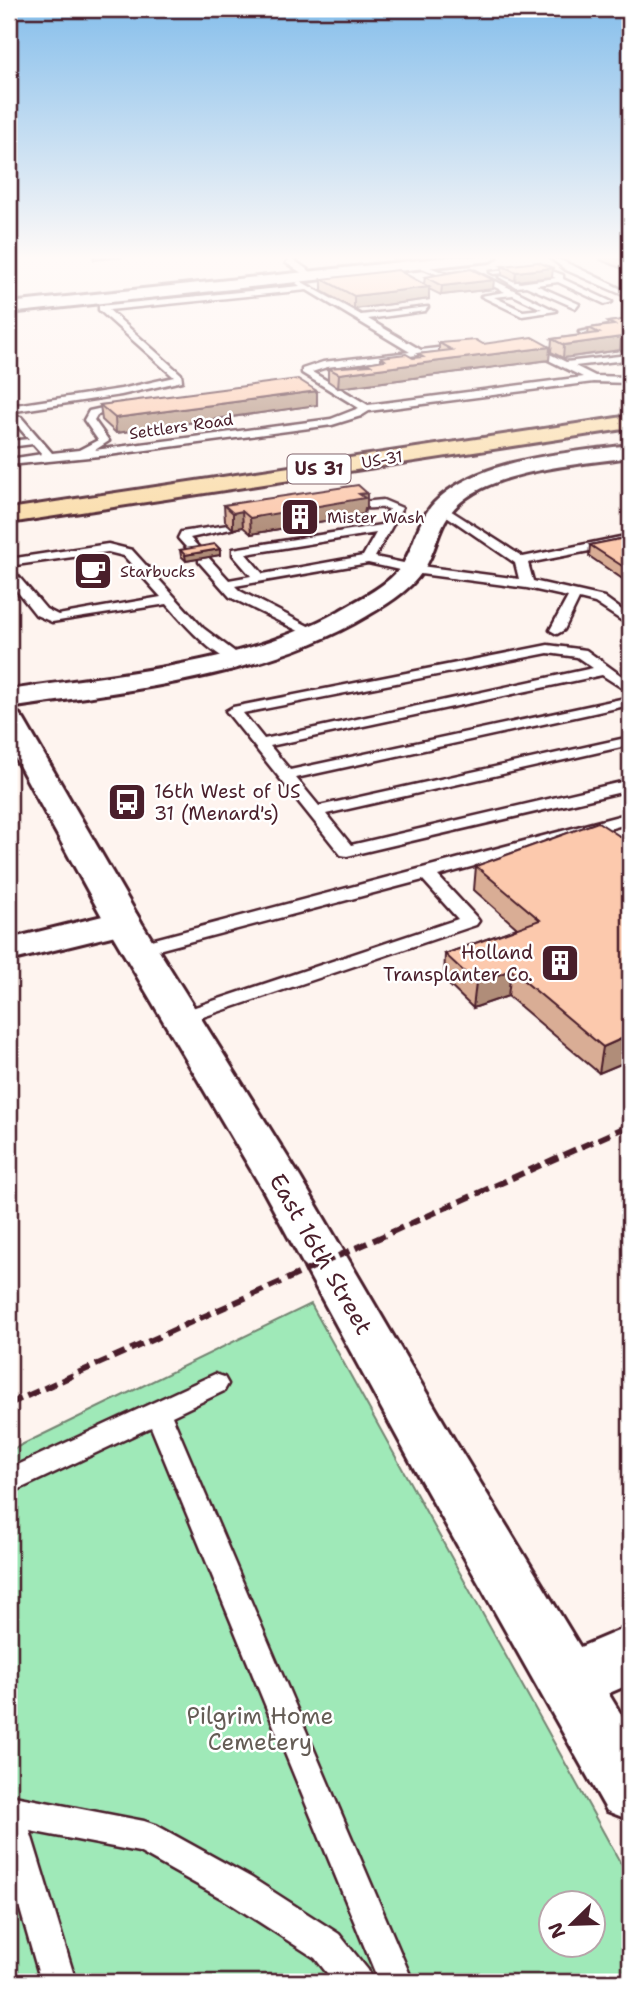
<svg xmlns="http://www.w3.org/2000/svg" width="639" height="1991" font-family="'Shantell Sans',sans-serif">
<rect width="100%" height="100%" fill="#fef4ef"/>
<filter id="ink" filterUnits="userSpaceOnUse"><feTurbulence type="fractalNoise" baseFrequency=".0143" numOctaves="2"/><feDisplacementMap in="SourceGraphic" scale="14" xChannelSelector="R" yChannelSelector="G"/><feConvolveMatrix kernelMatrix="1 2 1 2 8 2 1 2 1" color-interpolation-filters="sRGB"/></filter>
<g filter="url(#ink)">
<path fill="#9fe9b8" stroke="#748472" stroke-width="2" fill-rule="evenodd" d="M311,1304L630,1880V1982H9V1451ZM552,1904H594V1946H552Z"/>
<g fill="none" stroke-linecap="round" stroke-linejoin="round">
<g stroke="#4a1f2b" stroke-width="5">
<g id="lane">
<path d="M549,257C559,257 616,287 630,293V298L566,270Z"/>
<polygon points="289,259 292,259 317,276 310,278 286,263"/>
<path d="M417,262L447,274L475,271L556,311L522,316L481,296L505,292L471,275L446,278L417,266ZM513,295L542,309L523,311L494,297Z"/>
<polygon points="538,266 563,275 563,279 612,302 605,304 558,282 536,285 579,304 576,308 526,286 516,287 499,277 506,275 520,283 556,278 537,270 494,274 490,272"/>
<polygon points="300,281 361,315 428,307 425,311 368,319 421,350 463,345 467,348 324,368 312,372 368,405 583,377 524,348 524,344 527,343 566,362 628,355 630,357 625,360 575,366 595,376 630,377 630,383 593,382 369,411 361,416 332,425 109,455 9,465 9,459 42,454 33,444 9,447 9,441 29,439 14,422 9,423 9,417 21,417 52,453 79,450 98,440 84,420 89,411 125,403 128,404 128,408 97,415 94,420 109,441 95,450 331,419 359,408 302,373 302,369 323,362 410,352 307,290 109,310 181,374 182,381 121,395 9,412 9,406 121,389 174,377 99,310 99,306 300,286 296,283"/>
<polygon points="630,323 630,329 583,335 579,332"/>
<path d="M383,500L402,508L375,557L413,565L519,579L515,563L438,510L436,508L442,505L523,557L630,535V543L528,563L533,581L604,597L630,616V626L595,603L579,599L564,630L557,634L550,630L568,597L527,588L413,573L368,563L235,586L240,591L316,630L318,633L311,637L230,597L199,562V556H194L178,538L181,532L235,524V528L190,538L204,553L202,555L207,556L229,580L251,576L233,555V549L381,525L389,509C379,505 365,512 356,505L362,502ZM376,533L363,556L263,574L246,554Z"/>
<path d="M108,544L132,550L203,628L239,655V661C219,665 180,619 167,604L52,622L36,615L9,581V559ZM108,552L124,556L161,597L58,615L46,609L13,570L16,565Z"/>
<path d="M548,645L586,650L630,682V693L602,675L270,746L290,770L630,697V705L296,778L319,806L630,737V745L326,814L351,845L630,780V790L347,856L341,855L226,711L233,707ZM548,653L577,657L593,668L264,739L243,713Z"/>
<polygon points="630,813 630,823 438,876 476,917 479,921 476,925 188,1022 174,1022 171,1018 174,1014 458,919 423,880 139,955 130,949 132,945"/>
<polygon points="215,1374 224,1377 228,1384 224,1391 172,1416 413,1982 379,1982 151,1427 9,1494 9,1469"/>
<polygon points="9,1795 144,1821 156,1825 252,1878 339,1934 368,1970 373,1982 334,1982 315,1958 228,1902 139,1852 30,1831 76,1982 41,1982 9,1871"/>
</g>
</g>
<g stroke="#4a1f2b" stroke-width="6">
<g id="street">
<path d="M630,445V457C579,465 479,469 448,516C439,529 436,546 429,560C417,586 391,602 367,616C265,677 125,691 9,708V690C118,673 240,666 339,611C359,599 390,585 403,564C415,544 418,520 434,503C479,457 570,453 630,445Z"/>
<polygon points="123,911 136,914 141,922 136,930 9,961 9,939"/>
<polygon points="630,1626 630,1684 568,1711 547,1703 538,1682 547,1661"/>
</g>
</g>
<g stroke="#4a1f2b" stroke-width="6">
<g id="secondary">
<polygon points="449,257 497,257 490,261 9,313 9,303"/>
<polygon points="9,711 19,714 24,720 141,922 300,1177 453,1438 630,1729 630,1820 607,1811 415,1470 263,1190 105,922 9,747"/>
</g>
</g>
<g stroke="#4a1f2b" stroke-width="6">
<polygon id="highway" points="630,416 630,428 9,523 9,509"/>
</g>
<use href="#lane" fill="#fff" fill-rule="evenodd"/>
<use href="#street" fill="#fff" fill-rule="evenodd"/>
<use href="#secondary" fill="#fff" fill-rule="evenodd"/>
<use href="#highway" fill="#faddab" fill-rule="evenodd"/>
<polyline stroke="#4a1f2b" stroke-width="6" stroke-dasharray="13 6" stroke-linecap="butt" points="9,1404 630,1125"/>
</g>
<g fill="#d9ad95" stroke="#4a1f2b" stroke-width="2">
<polygon points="601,257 630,257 628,271 600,260"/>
<polygon points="502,266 552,277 515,281 502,275"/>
<polygon points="425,277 493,289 441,295 429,289 429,299 354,309 322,291 322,279 424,284"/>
<polygon points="630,319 630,355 620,350 563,358 551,352 552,339 588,334 589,328 607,325 608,322"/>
<polygon points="439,343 550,347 549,360 338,388 328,381 328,368 366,365 366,363 381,361 381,357 418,358 418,354 439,352"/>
<polygon points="317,391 317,405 116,433 102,420 100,405"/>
<polygon points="367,493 367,508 365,509 364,514 251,534 243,527 233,529 225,521 224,505"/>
<polygon points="630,537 630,584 589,556 590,545"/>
<polygon points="220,549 220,555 186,561 181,556 180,550"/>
<polygon points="598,822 630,1060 599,1073 508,996 473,1008 444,980 445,954 517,928 474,890 476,866"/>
</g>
<g fill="#b08d79" stroke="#4a1f2b" stroke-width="2">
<polygon points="93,257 123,257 94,260"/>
<polygon points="553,268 552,277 515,281 516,272"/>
<polygon points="494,280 493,289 441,295 442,286"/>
<polygon points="429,287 429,299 354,309 354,296"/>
<polygon points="621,337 620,350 563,358 564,345"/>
<polygon points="550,347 549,360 338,388 339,374"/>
<polygon points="317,391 317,405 116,433 115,418"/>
<polygon points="367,493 367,508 365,509 364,514 251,534 250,518"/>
<polygon points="242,511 243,527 233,529 233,513"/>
<polygon points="220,549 220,555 186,561 185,555"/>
<polygon points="511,970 508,996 473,1008 476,983"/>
<polygon points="630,1035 630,1060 599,1073 603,1047"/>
</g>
<g fill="#fcc9ad" stroke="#4a1f2b" stroke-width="2">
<polygon points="613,257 630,257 630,263 629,263"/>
<polygon points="538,262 553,268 516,272 502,266"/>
<polygon points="471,269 494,280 442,286 425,277"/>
<polygon points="398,270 429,287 354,296 322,279"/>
<polygon points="630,319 630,341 621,337 564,345 552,339 599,333 589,328 614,325 608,322"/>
<polygon points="532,337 550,347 339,374 328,368 370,365 366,363 385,360 381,357 406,354 413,358 423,357 418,354 452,350 439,343 476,340 483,344"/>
<polygon points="298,379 317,391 115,418 100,405"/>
<polygon points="358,485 367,493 359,494 365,498 250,518 242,511 233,513 224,505"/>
<polygon points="630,537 630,571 590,545"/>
<polygon points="215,544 220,549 185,555 180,550"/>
<polygon points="598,822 630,843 630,1035 603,1047 511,970 476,983 445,954 540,920 476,866"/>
</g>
</g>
<linearGradient id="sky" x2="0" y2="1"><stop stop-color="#85beeb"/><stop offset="0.48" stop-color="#fffaf8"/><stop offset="1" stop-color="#fffaf8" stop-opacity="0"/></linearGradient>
<rect width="639" height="536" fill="url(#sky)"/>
<defs>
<g id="building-square" transform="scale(2.0125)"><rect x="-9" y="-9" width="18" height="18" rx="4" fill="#4a1f2b" stroke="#fff"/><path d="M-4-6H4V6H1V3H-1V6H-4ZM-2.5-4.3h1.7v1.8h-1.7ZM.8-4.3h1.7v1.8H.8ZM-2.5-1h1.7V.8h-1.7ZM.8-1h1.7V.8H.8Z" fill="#fff"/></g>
<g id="cafe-square" transform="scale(2.0125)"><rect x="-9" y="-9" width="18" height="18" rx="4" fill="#4a1f2b" stroke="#fff"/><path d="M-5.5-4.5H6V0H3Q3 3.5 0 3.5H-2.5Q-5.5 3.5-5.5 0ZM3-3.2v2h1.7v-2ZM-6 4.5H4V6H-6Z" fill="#fff"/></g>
<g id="bus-square" transform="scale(2.0125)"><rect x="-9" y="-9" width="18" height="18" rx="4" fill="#4a1f2b" stroke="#fff"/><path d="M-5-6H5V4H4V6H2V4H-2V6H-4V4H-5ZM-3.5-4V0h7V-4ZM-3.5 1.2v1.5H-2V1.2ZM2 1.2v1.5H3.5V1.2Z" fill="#fff"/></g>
</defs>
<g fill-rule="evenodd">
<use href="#building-square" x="300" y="517"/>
<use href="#cafe-square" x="93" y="571"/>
<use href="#bus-square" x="127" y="802"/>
<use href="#building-square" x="560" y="963"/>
</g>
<g text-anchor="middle" stroke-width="5" stroke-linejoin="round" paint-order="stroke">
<g font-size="16" fill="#4a1f2b" stroke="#fff">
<text transform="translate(181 426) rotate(-8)" y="6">Settlers Road</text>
<text transform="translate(382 459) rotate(-9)" y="6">US-31</text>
</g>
<g font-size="16" fill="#4a1f2b" stroke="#fff" text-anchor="start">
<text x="327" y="523">Mister Wash</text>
<text x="120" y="577">Starbucks</text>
</g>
<rect fill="#fff" stroke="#80626b" stroke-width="2" x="287.5" y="454.5" width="63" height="29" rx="5"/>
<g font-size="18" font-weight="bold" fill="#4a1f2b">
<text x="319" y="475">US 31</text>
</g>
<g font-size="19" fill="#4a1f2b" stroke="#fff" text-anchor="start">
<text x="154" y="798">16th West of US<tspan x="154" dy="22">31 (Menard's)</tspan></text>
<text x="533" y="959" text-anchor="end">Holland<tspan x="533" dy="22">Transplanter Co.</tspan></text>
</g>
<g font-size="23" fill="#4a1f2b" stroke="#fff">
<text transform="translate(321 1254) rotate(60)" y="8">East 16th Street</text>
</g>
<g font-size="23" fill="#645c55" stroke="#fff">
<text x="260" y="1724">Pilgrim Home<tspan x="260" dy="26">Cemetery</tspan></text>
</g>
</g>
<rect width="639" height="1991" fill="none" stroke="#fff" stroke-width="35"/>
<rect x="18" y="18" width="604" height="1956" fill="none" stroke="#4a1f2b" stroke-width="2.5" filter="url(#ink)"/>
<g transform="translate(572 1924) rotate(247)"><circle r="33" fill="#ffffff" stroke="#b7a5aa" stroke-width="2"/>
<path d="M0-5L12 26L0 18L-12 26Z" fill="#4a1f2b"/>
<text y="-10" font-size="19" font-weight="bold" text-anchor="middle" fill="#4a1f2b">N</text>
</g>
</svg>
